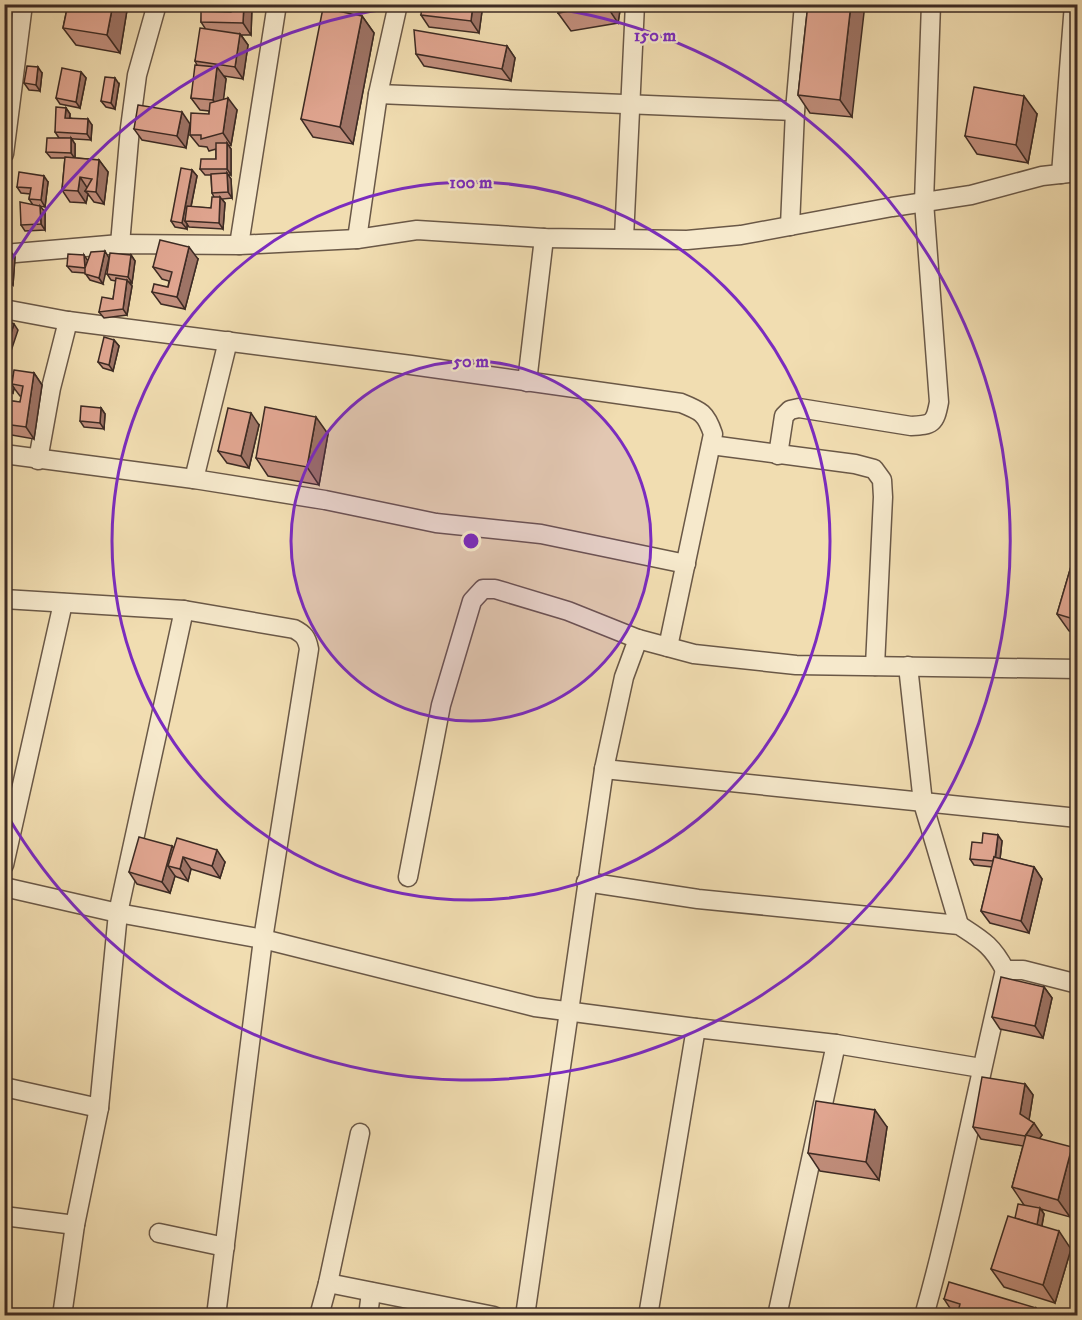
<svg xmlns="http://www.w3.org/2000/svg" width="1082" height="1320" font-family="'IM FELL DW Pica',serif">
<rect width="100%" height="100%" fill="#f1ddb1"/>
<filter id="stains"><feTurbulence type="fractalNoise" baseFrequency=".00333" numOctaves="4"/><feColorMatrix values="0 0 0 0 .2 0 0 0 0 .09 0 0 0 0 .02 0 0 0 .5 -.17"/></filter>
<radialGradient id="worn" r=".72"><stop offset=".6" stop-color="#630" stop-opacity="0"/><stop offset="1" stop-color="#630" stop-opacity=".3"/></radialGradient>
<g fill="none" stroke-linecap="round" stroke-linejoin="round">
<g stroke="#6a5847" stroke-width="21">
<g id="minor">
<polyline points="378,94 795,111"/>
<polyline points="4,154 23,4"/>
<polyline points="1061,174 1074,4"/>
<polyline points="790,226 795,111 804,4"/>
<polyline points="624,238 635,4"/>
<polyline points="357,239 378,94 398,4"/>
<polyline points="120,244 130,128 137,75 157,4"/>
<polyline points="239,245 277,4"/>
<polyline points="4,254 120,244 239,245 357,239 417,230 544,238 687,240 741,235 892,207 971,195 1042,176 1078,172"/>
<path d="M4,309L68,321L411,365L681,403C701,411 706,413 713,434L668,647"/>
<polyline points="527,382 544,238"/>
<polyline points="711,445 855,464 874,469 882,480 883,497 875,666"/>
<polyline points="4,454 194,479 325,500 436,523 541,534 686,564"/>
<path d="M778,455L784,416L790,410L799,408L911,426C932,425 935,424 939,402L924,202L931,4"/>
<polyline points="38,460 51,388 68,321"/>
<polyline points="194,479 228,341"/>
<path d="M4,599L184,610L294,629C304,634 307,638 309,649L263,939L216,1316"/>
<polyline points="908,666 923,803 959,925"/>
<polyline points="604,769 1078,818"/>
<polyline points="4,865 63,603"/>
<polyline points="408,877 441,705 472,601 483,589 495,589 568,611 638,639 694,654 796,665 1078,669"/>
<path d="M586,882L698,899L959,925C982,940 992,945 1005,970"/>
<polyline points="4,887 118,913 263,939 535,1007 696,1028 836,1044 981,1068"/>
<polyline points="4,1087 99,1108"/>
<polyline points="4,1216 75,1225"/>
<polyline points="159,1233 225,1247"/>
<polyline points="328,1283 494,1316"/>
<polyline points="62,1316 75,1225 99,1108 118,913 184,610"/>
<polyline points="319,1316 328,1283 360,1133"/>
<polyline points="368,1316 371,1292"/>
<polyline points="525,1316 604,769 624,677 638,639"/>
<polyline points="648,1316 696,1028"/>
<polyline points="777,1316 836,1044"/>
<path d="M924,1316C956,1202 977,1085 1005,970H1023L1078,984"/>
</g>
</g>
<use href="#minor" stroke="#f6e9cc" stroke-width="18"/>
</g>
<g fill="#c28f7d" stroke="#3d2b24" stroke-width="1.5">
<polygon points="4,4 15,4 15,10 5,14"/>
<polygon points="68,4 128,4 120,53 76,45 63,28"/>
<polygon points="197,4 252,4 252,6 251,35 241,35 248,45 243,79 224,76 226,79 223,99 237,110 231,145 229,146 231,149 231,175 228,175 231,179 232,198 222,199 225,203 223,229 189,227 187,224 187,229 175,227 171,221 192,170 197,176 191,207 211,208 214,197 212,193 211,175 205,175 200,169 216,159 216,149 209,151 207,147 199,146 190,135 209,114 209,111 200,110 191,98 197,65 195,61 205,28 201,22 202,11"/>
<polygon points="483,4 479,33 429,27 421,15"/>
<polygon points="560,4 621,4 618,23 571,31 558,13"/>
<polygon points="808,4 852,117 810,113 798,95"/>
<polygon points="362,16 374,33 353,144 313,137 301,119"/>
<polygon points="507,46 515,58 511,81 424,66 416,54"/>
<polygon points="81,72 86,78 80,108 60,104 56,98"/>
<polygon points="42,73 40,91 29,90 24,83"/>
<polygon points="119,84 115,109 106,107 101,101"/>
<polygon points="66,108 70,114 70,118 92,125 91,140 59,138 55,132"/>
<polygon points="1037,114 1028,163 977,154 965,136"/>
<polygon points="190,124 186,148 142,140 134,129"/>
<polygon points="71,138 75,144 75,158 99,160 108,172 104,204 94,202 88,194 86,203 70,202 62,190 65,158 51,158 46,152"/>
<polygon points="48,182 45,207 39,206 45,212 45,230 25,231 21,225 33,205 29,199 30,194 21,193 17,187"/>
<polygon points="4,251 10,251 15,257 13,285 4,285"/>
<polygon points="131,255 135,261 132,283 129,282 132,286 127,315 104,318 99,312 113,299 116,281 111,280 107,274"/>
<polygon points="198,259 185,309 161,304 152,292 168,287 169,281 162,279 153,267"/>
<polygon points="88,260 103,284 90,280 85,273 72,272 67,266"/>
<polygon points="114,340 119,346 113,371 103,368 98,362"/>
<polygon points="4,369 13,377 34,373 42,385 34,439 6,434 4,433 4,400 20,402 22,396 20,396 14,388 13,393 4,391"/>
<polygon points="101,408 105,414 104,429 84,427 80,421"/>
<polygon points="259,425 249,468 227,463 218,451"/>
<polygon points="328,434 319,485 268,476 256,458"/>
<polygon points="1077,546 1077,634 1069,631 1057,614"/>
<polygon points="1002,841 1000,859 1034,867 1042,879 1029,933 990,923 981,911 992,867 974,865 970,859 982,843"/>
<polygon points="172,846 174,848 225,862 220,878 191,869 188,881 177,877 175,876 170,893 137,884 129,872"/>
<polygon points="1044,987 1052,998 1043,1038 1000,1029 992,1017"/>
<polygon points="1025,1084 1033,1095 1029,1120 1042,1135 1039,1139 1070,1217 1041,1209 1044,1214 1042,1226 1071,1249 1055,1303 1004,1287 991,1269 1015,1218 1024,1205 1012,1187 1023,1146 981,1139 973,1127"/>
<polygon points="887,1127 879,1180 820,1171 808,1153"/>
<polygon points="944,1299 1036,1308 1041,1316 955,1316"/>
</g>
<g fill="#9e7466" stroke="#3d2b24" stroke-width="1.5">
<polygon points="113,4 128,4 120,53 107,35"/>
<polygon points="214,4 225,4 219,5 223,11 222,19 213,7"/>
<polygon points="244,4 252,4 252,6 251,35 243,23"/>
<polygon points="473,4 483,4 479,33 471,21"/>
<polygon points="606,4 621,4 618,23 606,5"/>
<polygon points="851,4 865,4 852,117 840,100"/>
<polygon points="362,16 374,33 353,144 340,127"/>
<polygon points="240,34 248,45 243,79 235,67"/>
<polygon points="4,41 11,50 5,90 4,90"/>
<polygon points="507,46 515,58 511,81 502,69"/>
<polygon points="38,67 42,73 40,91 36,85"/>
<polygon points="217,67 226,79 222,112 213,100"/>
<polygon points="81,72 86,78 80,108 76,102"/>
<polygon points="115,78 119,84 115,109 111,103"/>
<polygon points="1024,96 1037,114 1028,163 1016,145"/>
<polygon points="228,98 237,110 231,145 223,133"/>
<polygon points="66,108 70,114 69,124 65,118"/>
<polygon points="182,112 190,124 186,148 177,136"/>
<polygon points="88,119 92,125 91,140 87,134"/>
<polygon points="71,138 75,144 75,159 71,153"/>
<polygon points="227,143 231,149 231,175 227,169"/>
<polygon points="99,160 108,172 104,204 96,192"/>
<polygon points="192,170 197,176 188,221 185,221 187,224 187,229 182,223"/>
<polygon points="227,173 231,179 232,198 228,192"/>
<polygon points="44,176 48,182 45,207 41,200"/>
<polygon points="80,177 88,189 85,191 88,194 86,203 78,191"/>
<polygon points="220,197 225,203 223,229 219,223"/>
<polygon points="40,206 45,212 45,230 41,224"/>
<polygon points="189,247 198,259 185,309 177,297"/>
<polygon points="10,251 15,257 13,285 9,279"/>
<polygon points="105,251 109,258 103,284 99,278"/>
<polygon points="84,255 88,261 85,268"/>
<polygon points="131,255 135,261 132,283 128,277"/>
<polygon points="127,280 132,286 127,315 123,309"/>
<polygon points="14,324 18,330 9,357 5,351"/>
<polygon points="114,340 119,346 113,371 109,365"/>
<polygon points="8,370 16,382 12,384 14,388 13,393 4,382"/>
<polygon points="34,373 42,385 34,439 26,427"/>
<polygon points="101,408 105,414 104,429 100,423"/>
<polygon points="251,413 259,425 249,468 241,456"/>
<polygon points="316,417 328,434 319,485 307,467"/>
<polygon points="998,835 1002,841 999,868 995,862"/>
<polygon points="172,846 181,858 168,866 175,876 170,893 162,882"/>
<polygon points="217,850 225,862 220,878 212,866"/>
<polygon points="183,857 191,869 188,881 180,869"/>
<polygon points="1034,867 1042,879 1029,933 1021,921"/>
<polygon points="1044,987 1052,998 1043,1038 1035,1026"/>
<polygon points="1025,1084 1033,1095 1028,1126 1020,1114"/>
<polygon points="875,1110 887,1127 879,1180 866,1162"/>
<polygon points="1034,1123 1042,1135 1033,1148 1025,1136"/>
<polygon points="1072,1147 1077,1155 1077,1189 1070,1217 1058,1200"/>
<polygon points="1040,1208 1044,1214 1040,1235 1036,1229"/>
<polygon points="1059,1231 1071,1249 1055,1303 1043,1285"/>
<polygon points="1036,1308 1041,1316 1034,1316"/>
</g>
<g fill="#e1a691" stroke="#3d2b24" stroke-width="1.5">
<polygon points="68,4 113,4 107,35 63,28"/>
<polygon points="200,4 214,4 213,7"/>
<polygon points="219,4 244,4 243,23 201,22 201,11 231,12 234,5 219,5"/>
<polygon points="422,4 473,4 471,21 421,15"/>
<polygon points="560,4 606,4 606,5 558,13"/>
<polygon points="808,4 851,4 840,100 798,95"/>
<polygon points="323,8 362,16 340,127 301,119"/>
<polygon points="200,28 240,34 235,67 195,61"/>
<polygon points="414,30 507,46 502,69 416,54"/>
<polygon points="195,65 217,67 213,100 191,98"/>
<polygon points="27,66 38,67 36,85 24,83"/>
<polygon points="62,68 81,72 76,102 56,98"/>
<polygon points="105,77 115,78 111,103 101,101"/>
<polygon points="974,87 1024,96 1016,145 965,136"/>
<polygon points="228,98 223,133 201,139 201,135 190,135 191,113 209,114 210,103"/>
<polygon points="138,105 182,112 177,136 134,129"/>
<polygon points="56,107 66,108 65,118 88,119 87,134 55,132"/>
<polygon points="47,138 71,138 71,153 46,152"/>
<polygon points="216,143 227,143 227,169 200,169 201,159 216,159"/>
<polygon points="65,157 99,160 96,192 85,191 92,179 80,177 78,191 62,190"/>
<polygon points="181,168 192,170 182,223 171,221"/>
<polygon points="19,172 44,176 41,200 29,199 31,188 17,187"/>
<polygon points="227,173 228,192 212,193 211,174"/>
<polygon points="212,197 220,197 219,223 185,221 187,206 211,208"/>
<polygon points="20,202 40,206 41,224 21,225"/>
<polygon points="160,240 189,247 177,297 152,292 154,284 168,287 172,272 153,267"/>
<polygon points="4,251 10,251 9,279 4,279"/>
<polygon points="105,251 99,278 85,274 85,268 67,266 68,254 84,255 85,268 91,252"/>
<polygon points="110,253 131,255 128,277 107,274"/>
<polygon points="116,278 127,280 123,309 99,312 102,297 113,299"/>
<polygon points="4,320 14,324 5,351 4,351"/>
<polygon points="104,337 114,340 109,365 98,362"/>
<polygon points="4,369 8,370 4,380"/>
<polygon points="14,370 34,373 26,427 4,424 4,400 20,402 23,386 12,384"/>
<polygon points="81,406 101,408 100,423 80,421"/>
<polygon points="265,407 316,417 307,467 256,458"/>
<polygon points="228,408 251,413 241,456 218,451"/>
<polygon points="1077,546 1077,620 1057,614"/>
<polygon points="983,833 998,835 995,858 994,857 993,861 970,859 972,842 982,843"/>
<polygon points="139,837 172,846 162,882 129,872"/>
<polygon points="177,838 217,850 212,866 183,857 180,869 168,866"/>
<polygon points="994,857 1034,867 1021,921 981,911"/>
<polygon points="1001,977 1044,987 1035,1026 992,1017"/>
<polygon points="982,1077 1025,1084 1020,1114 1034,1123 1025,1136 973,1127"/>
<polygon points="816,1101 875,1110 866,1162 808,1153"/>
<polygon points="1026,1135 1072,1147 1058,1200 1012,1187"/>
<polygon points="1018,1204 1040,1208 1037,1225 1015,1218"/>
<polygon points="1008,1216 1059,1231 1043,1285 991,1269"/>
<polygon points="949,1282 1036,1308 1034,1316 957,1316 960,1304 944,1299"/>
</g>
<circle cx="471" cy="541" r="180" fill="#7b2cbf" fill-opacity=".12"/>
<g fill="none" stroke="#7b2cbf" stroke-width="3">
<circle cx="471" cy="541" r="180"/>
<circle cx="471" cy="541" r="359"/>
<path d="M7 267A539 539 0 0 1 415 5M527 5A539 539 0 1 1 7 815"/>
</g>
<circle cx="471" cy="541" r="9" fill="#7b2cbf" stroke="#f6e9cc" stroke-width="3"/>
<g font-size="18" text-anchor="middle" font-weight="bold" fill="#7b2cbf" stroke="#f6e9cc" stroke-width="4.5" stroke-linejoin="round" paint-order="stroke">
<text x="655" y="41">150 m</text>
<text x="471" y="188">100 m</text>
<text x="471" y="367">50 m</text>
</g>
<rect width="1082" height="1320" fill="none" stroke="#f1ddb1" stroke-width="24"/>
<rect x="6" y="6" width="1070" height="1308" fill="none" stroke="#3d2b24" stroke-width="3"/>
<rect x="12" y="12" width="1058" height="1296" fill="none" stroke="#3d2b24" stroke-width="1.5"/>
<rect width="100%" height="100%" filter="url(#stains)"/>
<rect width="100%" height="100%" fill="url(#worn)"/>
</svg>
